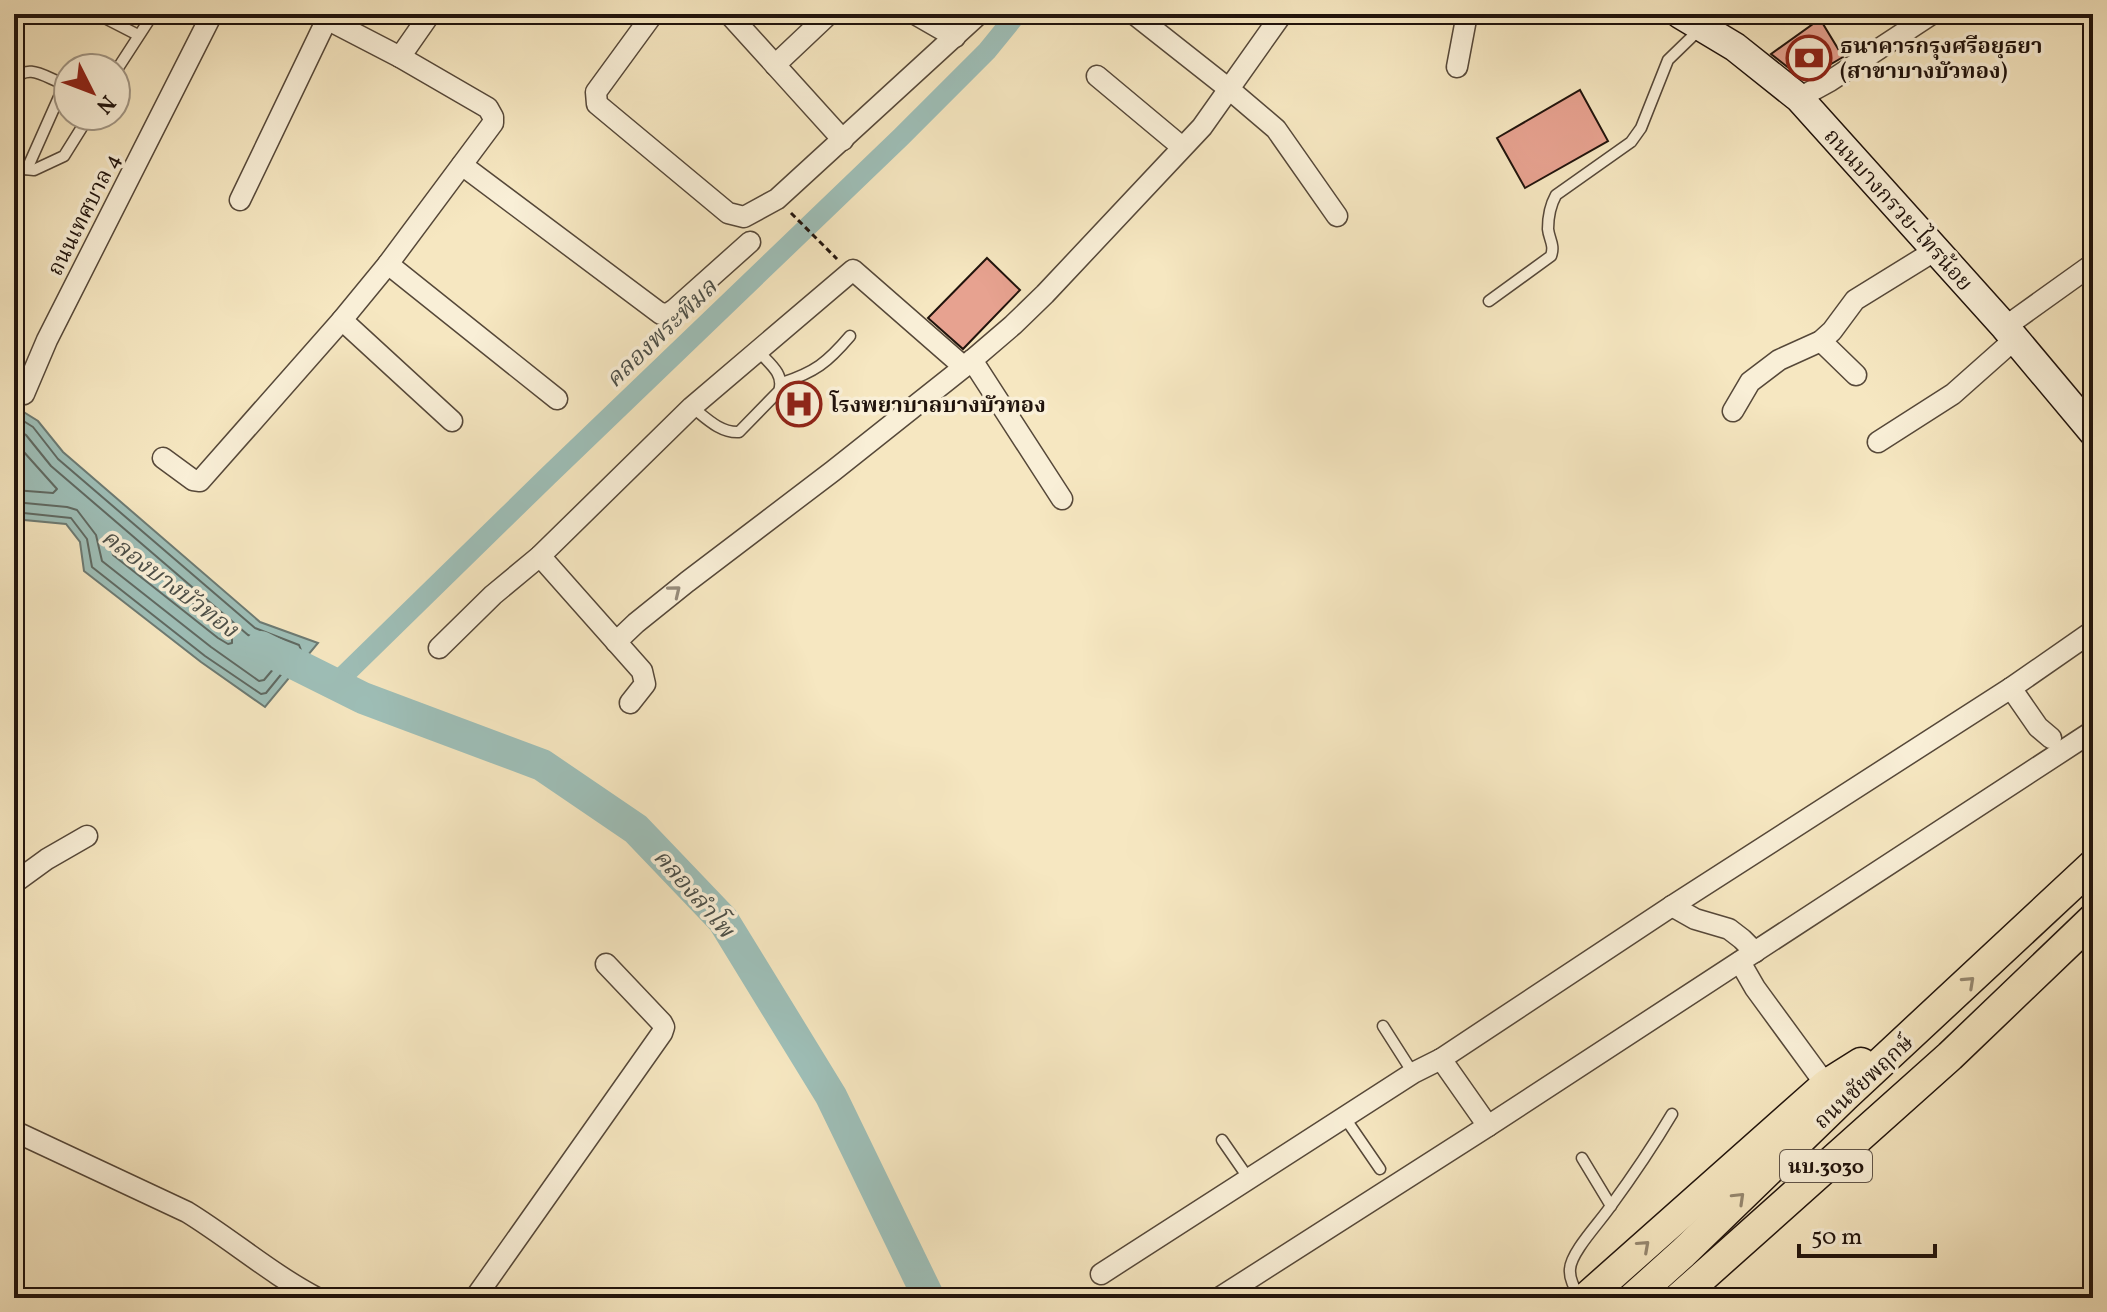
<svg xmlns="http://www.w3.org/2000/svg" width="2107" height="1312" font-family="Vollkorn,'Noto Serif Thai',serif">
<rect width="100%" height="100%" fill="#f6e7c1"/>
<filter id="stains"><feTurbulence type="fractalNoise" baseFrequency=".0025" numOctaves="4"/><feColorMatrix values="0 0 0 0 .2 0 0 0 0 .09 0 0 0 0 .02 0 0 0 .5 -.17"/></filter>
<radialGradient id="worn" r=".72"><stop offset=".6" stop-color="#630" stop-opacity="0"/><stop offset="1" stop-color="#630" stop-opacity=".3"/></radialGradient>
<polygon fill="#9ebfb8" stroke="#6c7a73" stroke-width="2" points="14,406 38,421 63,452 260,622 318,643 265,707 201,662 84,571 80,542 66,524 14,519"/>
<g fill="none" stroke-linecap="round" stroke-linejoin="round">
<g stroke="#5f6962" stroke-width="2">
<polyline points="14,415 33,427 58,459 255,628 299,645 301,650 266,693 261,694 205,656 92,567 87,539 71,518 14,512"/>
<polyline points="14,427 26,435 51,466 248,635 283,649 285,655 264,680 259,681 211,647 102,561 96,535 77,510 67,507 14,502"/>
<polyline points="14,441 57,489 53,493 14,490"/>
<polygon points="113,538 117,539 232,637 232,643 228,644 218,638 113,555 110,542"/>
</g>
<polyline stroke="#9ebfb8" stroke-width="20" points="335,684 548,476 901,137 987,51 1017,14"/>
<polyline stroke="#9ebfb8" stroke-width="32" points="261,647 363,698 542,765 636,829 723,920 831,1096 929,1298"/>
</g>
<g fill="#e7a290" stroke="#20130c" stroke-width="2">
<polygon points="1820,19 1843,57 1804,80 1771,54"/>
<polygon points="1580,90 1608,141 1525,188 1497,138"/>
<polygon points="987,258 1020,290 963,349 928,318"/>
</g>
<g fill="none" stroke-linecap="round" stroke-linejoin="round">
<g stroke="#564839" stroke-width="13">
<g id="lane">
<polyline points="97,14 138,35"/>
<polyline points="116,71 153,14"/>
<path d="M14,80C27,64 42,75 59,82L63,88L27,169"/>
<polyline points="14,168 34,170 64,156 89,116"/>
<path d="M1489,301L1551,256C1555,245 1549,239 1548,229C1548,217 1551,204 1556,195L1631,142L1641,128L1668,60L1701,28"/>
<path d="M782,383C815,372 827,363 850,336"/>
<path d="M692,407C706,418 720,433 739,432L779,391C785,374 769,363 758,351"/>
<polyline points="1383,1026 1413,1073"/>
<polyline points="1345,1118 1380,1169"/>
<polyline points="1222,1140 1249,1179"/>
<polyline points="1582,1158 1611,1206"/>
<path d="M1580,1298C1575,1289 1569,1279 1570,1269C1571,1252 1600,1222 1610,1207C1632,1177 1653,1146 1672,1114"/>
</g>
</g>
<g stroke="#564839" stroke-width="23">
<g id="street">
<polyline points="653,14 596,92 597,104 728,213 744,217 777,199 979,14"/>
<polyline points="729,14 843,140"/>
<polyline points="915,14 955,37"/>
<polyline points="1134,14 1229,89 1276,129 1337,216"/>
<polyline points="400,57 430,14"/>
<polyline points="775,65 829,14"/>
<polyline points="1457,67 1467,14"/>
<polyline points="1097,76 1182,147"/>
<polyline points="1799,98 1830,81 1932,14"/>
<polyline points="462,165 661,314 669,313 675,309 750,242"/>
<polyline points="240,200 327,19"/>
<polyline points="388,264 557,399"/>
<polyline points="342,320 452,421"/>
<polyline points="2005,327 2093,264"/>
<polyline points="1821,341 1856,375"/>
<polyline points="972,360 1062,499"/>
<polyline points="24,394 47,340 212,14"/>
<polyline points="1733,411 1750,382 1779,360 1821,341 1832,331 1855,300 1936,250"/>
<polyline points="1878,442 1953,394 2015,339"/>
<polyline points="163,458 193,480 200,481 342,320 388,264 493,123 493,117 488,108 400,57 317,14"/>
<polyline points="540,556 642,671 645,684 630,703"/>
<polyline points="616,642 636,623 687,582 833,471 964,367 1013,325 1045,294 1202,127 1282,14"/>
<polyline points="439,648 493,595 540,556 692,407 853,270 964,367"/>
<polyline points="2011,688 2038,727 2051,738"/>
<polyline points="14,883 47,859 87,836"/>
<polyline points="1672,906 1695,919 1729,929 1742,939 1755,952"/>
<polyline points="1740,962 1755,988 1826,1085"/>
<polyline points="1441,1059 1488,1126"/>
<path d="M14,1131L187,1212C231,1239 271,1274 317,1298"/>
<polyline points="1101,1274 1413,1073 1441,1059 1672,906 2011,688 2093,631"/>
<polyline points="475,1298 662,1033 664,1027 662,1023 606,964"/>
<polyline points="1219,1298 1488,1126 2093,731"/>
</g>
</g>
<g stroke="#20130c" stroke-width="31">
<polyline id="secondary" points="1680,14 1735,47 1799,98 2005,327 2093,432"/>
</g>
<g stroke="#20130c" stroke-width="33">
<g id="primary">
<polyline points="1586,1298 1826,1085 1861,1063"/>
<polyline points="1633,1298 1683,1253 1844,1097 2093,865"/>
<polyline points="1679,1298 1950,1056 2093,919"/>
</g>
</g>
<polyline stroke="#20130c" stroke-width="3" stroke-dasharray="6 4" stroke-linecap="butt" points="791,213 837,259"/>
<use href="#lane" stroke="#f9efd7" stroke-width="10"/>
<use href="#street" stroke="#f9efd7" stroke-width="20"/>
<use href="#secondary" stroke="#f9efd7" stroke-width="28"/>
<use href="#primary" stroke="#f6e7c1" stroke-width="30"/>
</g>
<defs><path id="oneway-chevron" d="M-2-3.5L2.5 0L-2 3.5" fill="none" stroke-width="1.6" stroke-linecap="round" stroke-linejoin="round" transform="scale(2)"/></defs>
<use stroke="#978c7c" href="#oneway-chevron" transform="translate(675 591) rotate(-39)"/>
<g stroke="#968870">
<use href="#oneway-chevron" transform="translate(1969 982) rotate(-43)"/>
<use href="#oneway-chevron" transform="translate(1739 1198) rotate(-44)"/>
<use href="#oneway-chevron" transform="translate(1644 1246) rotate(-42)"/>
</g>
<defs>
<g id="bank-ring" transform="scale(2.3)"><circle r="9.5" fill="#f9efd7" stroke="#8f2418" stroke-width="1.5"/><path d="M-6-4H6V4H-6ZM0-2.3a2.3 2.3 0 1 0 0 4.6a2.3 2.3 0 1 0 0-4.6Z" fill="#8f2418"/></g>
<g id="hospital-ring" transform="scale(2.3)"><circle r="9.5" fill="#f9efd7" stroke="#8f2418" stroke-width="1.5"/><path d="M-5-5h3v3.5h4V-5h3V5h-3V1.5h-4V5h-3Z" fill="#8f2418"/></g>
</defs>
<g fill-rule="evenodd">
<use href="#bank-ring" x="1809" y="58"/>
<use href="#hospital-ring" x="799" y="404"/>
</g>
<g text-anchor="middle" stroke-width="7" stroke-linejoin="round" paint-order="stroke">
<rect fill="#f9efd7" stroke="#615549" stroke-width="2" x="1780" y="1150" width="92" height="32" rx="6"/>
<g font-size="20" font-weight="bold" fill="#20130c">
<text x="1826" y="1173">นบ.3030</text>
</g>
<g font-size="22" font-weight="bold" fill="#20130c" stroke="#f9efd7" text-anchor="start">
<text x="1840" y="53">ธนาคารกรุงศรีอยุธยา<tspan x="1840" dy="25">(สาขาบางบัวทอง)</tspan></text>
<text x="830" y="412">โรงพยาบาลบางบัวทอง</text>
</g>
<g font-size="22" fill="#20130c" stroke="#f9efd7">
<text transform="translate(1899 209) rotate(48)" y="8">ถนนบางกรวย-ไทรน้อย</text>
<text transform="translate(83 214) rotate(-63)" y="8">ถนนเทศบาล 4</text>
<text transform="translate(1863 1081) rotate(-43)" y="8">ถนนชัยพฤกษ์</text>
</g>
<g font-size="24" font-style="italic" fill="#4c4f48" stroke="#f9efd7">
<text transform="translate(661 333) rotate(-44)" y="8">คลองพระพิมล</text>
<text transform="translate(170 583) rotate(37)" y="8">คลองบางบัวทอง</text>
<text transform="translate(694 893) rotate(49)" y="8">คลองลำโพ</text>
</g>
</g>
<rect width="2107" height="1312" fill="none" stroke="#f6e7c1" stroke-width="48"/>
<rect x="16" y="16" width="2075" height="1280" fill="none" stroke="#20130c" stroke-width="4"/>
<rect x="24" y="24" width="2059" height="1264" fill="none" stroke="#20130c" stroke-width="2"/>
<g transform="translate(92 92) rotate(132)"><circle r="38" fill="#f9efd7" stroke="#a29786" stroke-width="2"/>
<path d="M0-6L14 30L0 20L-14 30Z" fill="#8f2418"/>
<text y="-12" font-size="22" font-weight="bold" text-anchor="middle" fill="#20130c">N</text>
</g>
<path d="M1799 1244v12h136v-12" fill="none" stroke="#20130c" stroke-width="4"/>
<text x="1811" y="1244" font-size="24" fill="#20130c" stroke="#f9efd7" stroke-width="6" paint-order="stroke">50 m</text>
<rect width="100%" height="100%" filter="url(#stains)"/>
<rect width="100%" height="100%" fill="url(#worn)"/>
</svg>
